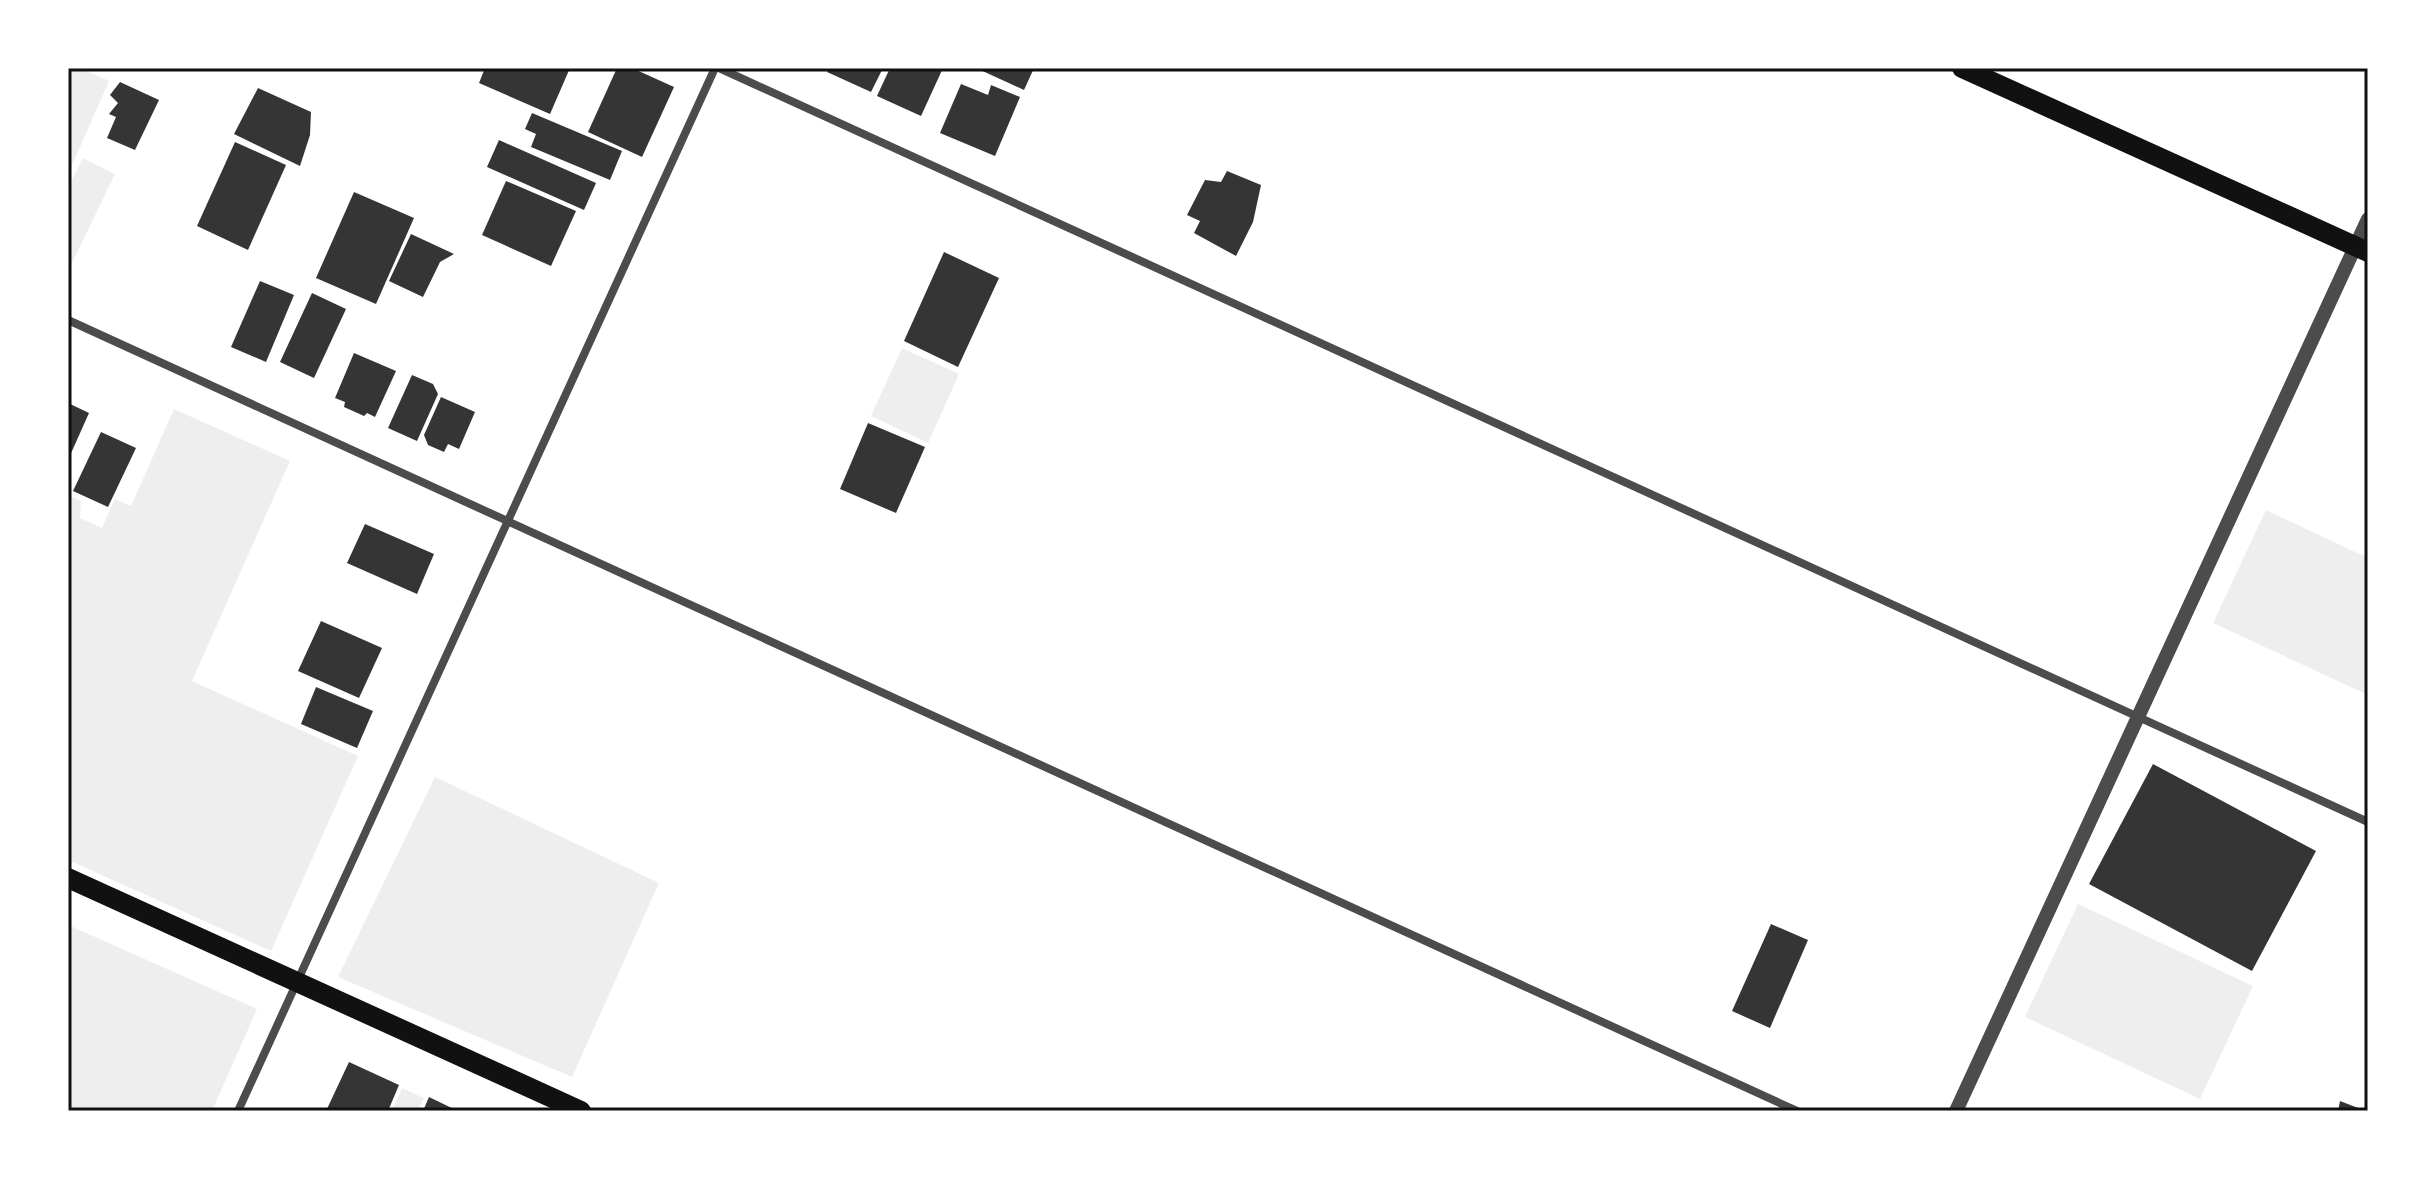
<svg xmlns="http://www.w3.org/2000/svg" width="2436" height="1179" font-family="Ubuntu,sans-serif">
<rect width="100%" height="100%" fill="#fff"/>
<g fill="#eee">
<polygon points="69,68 80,68 109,81 68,174"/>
<polygon points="83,158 115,174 68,271 68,188"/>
<polygon points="902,348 959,374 928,443 871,416"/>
<polygon points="174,409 290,461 192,681 358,756 271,951 68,860 68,498 69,496 81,501 80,518 102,528 115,499 131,506"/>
<polygon points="2266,510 2368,558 2368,695 2213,623"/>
<polygon points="435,777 659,883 572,1077 338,977"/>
<polygon points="2078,904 2253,986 2200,1099 2025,1017"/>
<polygon points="68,925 257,1009 212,1111 68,1111"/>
<polygon points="402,1088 424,1098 418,1111 392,1111"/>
</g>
<g fill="#353535">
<polygon points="485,68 570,68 550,114 479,83"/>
<polygon points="617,68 632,68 674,87 642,157 588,132"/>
<polygon points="829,68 883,68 871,92 827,72"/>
<polygon points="890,68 943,68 921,116 877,96"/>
<polygon points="976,68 1034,68 1024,90"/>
<polygon points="120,82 159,100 135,150 107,138 116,117 109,114 118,103 110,95"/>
<polygon points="961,84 988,95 991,85 1020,97 995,156 940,133"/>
<polygon points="258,88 311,112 310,135 300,166 234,134"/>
<polygon points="532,113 622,151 610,180 531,147 536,134 525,129"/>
<polygon points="499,140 596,183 584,210 487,167"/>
<polygon points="235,142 286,165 248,250 197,226"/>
<polygon points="1227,171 1261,185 1253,222 1236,256 1194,233 1200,221 1187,215 1205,180 1221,182"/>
<polygon points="506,181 576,211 551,266 482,235"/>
<polygon points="354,192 414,218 376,304 316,278"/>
<polygon points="411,234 454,254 440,262 423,297 389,281"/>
<polygon points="944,252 999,278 958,367 904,341"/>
<polygon points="260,281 294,295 266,362 231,347"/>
<polygon points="312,293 346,309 314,378 280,362"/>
<polygon points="354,353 396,371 375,417 367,413 364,416 344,407 345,402 335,398"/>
<polygon points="412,375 433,384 438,394 417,441 388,428"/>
<polygon points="441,397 475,412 459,449 448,444 444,452 428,445 424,435"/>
<polygon points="68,403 89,413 68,460"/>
<polygon points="868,423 925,447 896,513 840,489"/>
<polygon points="101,432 136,448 108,507 73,491"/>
<polygon points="365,524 434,554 417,594 347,563"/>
<polygon points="321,621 382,648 359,698 298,671"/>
<polygon points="316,687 373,711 357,748 301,724"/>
<polygon points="2153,764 2316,851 2252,971 2089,884"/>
<polygon points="1771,924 1808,940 1770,1028 1732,1011"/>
<polygon points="349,1062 399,1085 388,1111 326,1111"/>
<polygon points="429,1097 458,1111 423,1111"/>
<polygon points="2340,1101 2366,1111 2338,1111"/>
</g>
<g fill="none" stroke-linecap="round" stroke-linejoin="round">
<g stroke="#4c4c4c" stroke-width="8">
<polyline points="719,68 2368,822"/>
<polyline points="68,320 1797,1111"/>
<polyline points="238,1111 715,68"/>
</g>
<polyline stroke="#4c4c4c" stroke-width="14" points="1956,1111 2368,219"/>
<g stroke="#111" stroke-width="20">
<polyline points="1962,68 2368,252"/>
<polyline points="68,878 581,1111"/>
</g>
</g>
<rect width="2436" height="1179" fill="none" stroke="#ffffff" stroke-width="140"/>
<rect x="70" y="70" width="2296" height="1039" fill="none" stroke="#111" stroke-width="3"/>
</svg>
